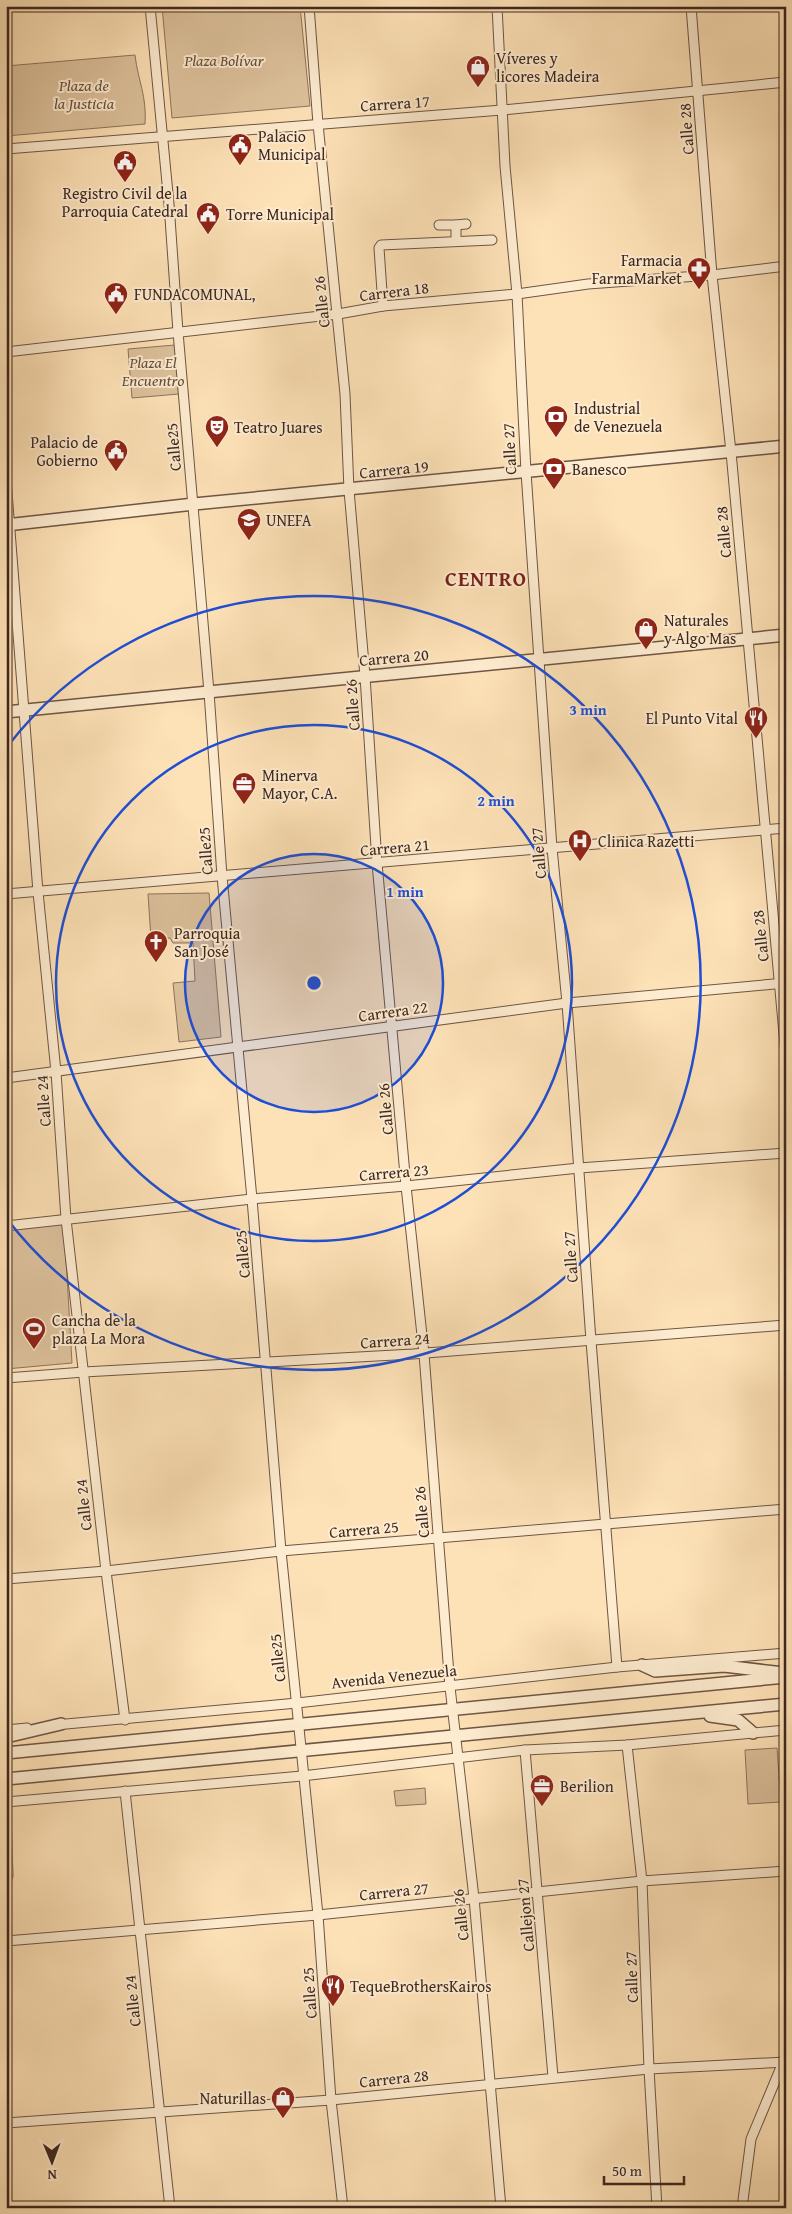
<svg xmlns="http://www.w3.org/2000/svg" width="792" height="2214" font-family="'Gentium Book Plus',serif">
<rect width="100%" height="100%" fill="#fee2b7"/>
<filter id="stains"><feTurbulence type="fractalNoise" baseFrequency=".004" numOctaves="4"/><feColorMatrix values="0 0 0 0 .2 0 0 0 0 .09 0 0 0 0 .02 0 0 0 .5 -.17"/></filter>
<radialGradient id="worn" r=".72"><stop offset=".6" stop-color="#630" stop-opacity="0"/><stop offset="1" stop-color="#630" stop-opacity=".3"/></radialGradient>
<g fill="#ddc29d" stroke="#8e745e">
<polygon points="162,6 300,6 310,106 172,118"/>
<path d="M135,55C138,81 147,96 145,124L6,136V66Z"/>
<polygon points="175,345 179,394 132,398 128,349"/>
<polygon points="209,893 221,1037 179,1042 173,983 195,981 193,943 173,943 170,938 151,939 148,894"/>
<polygon points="64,1223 72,1363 6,1369 6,1229"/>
<polygon points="777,1748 781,1802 748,1804 745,1750"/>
<polygon points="425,1788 426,1804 396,1806 394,1791"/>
</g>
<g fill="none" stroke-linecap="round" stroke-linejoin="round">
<g stroke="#6e5645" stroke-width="11">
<g id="minor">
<polyline points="150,6 169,204 178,332 209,692 222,876 252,1199 281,1551 318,1915 331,2100 343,2208"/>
<polyline points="309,6 318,124 345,394 349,490 365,676 377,863 406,1186 424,1354 450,1687 474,1898 501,2208"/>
<polyline points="497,6 505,166 517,294 526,472 552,848 567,1003 591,1341 617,1667"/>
<polyline points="691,6 712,275 731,452 786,1056"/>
<polyline points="6,149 502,110 786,82"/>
<polyline points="439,225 456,225 456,241"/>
<polyline points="456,225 466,224"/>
<polyline points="383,306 379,248 381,245 492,240"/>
<polyline points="6,352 338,314 383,306 517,294 588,284 712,275 786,266"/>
<polyline points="6,479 38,892 56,1072 66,1219 106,1571 125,1720"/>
<polyline points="6,894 786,828"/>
<polyline points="6,1078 567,1003 785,983"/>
<polyline points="6,1226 252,1199 406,1186 579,1168 786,1153"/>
<polyline points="6,1378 84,1372 413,1354 786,1325"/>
<polyline points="6,1579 106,1571 281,1551 786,1509"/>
<polyline points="55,1725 297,1703 617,1667 786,1653"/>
<polyline points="6,1730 27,1728"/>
<polyline points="627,1745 642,1881 649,2069 657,2208"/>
<polyline points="525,1750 553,2077"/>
<polyline points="125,1791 170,2208"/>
<polyline points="6,1802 302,1776 525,1750 627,1745 786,1730"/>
<polyline points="6,1820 8,1876"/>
<polyline points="6,1941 318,1915 642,1881 786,1871"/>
<polyline points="6,2123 331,2100 649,2069 786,2062"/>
<polyline points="742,2208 751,2139 786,2055"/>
</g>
</g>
<g stroke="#6e5645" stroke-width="14">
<g id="tertiary">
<polyline points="6,525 194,504 786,446"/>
<polyline points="6,712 786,635"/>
<polyline points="642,1665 655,1671 724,1666 784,1673"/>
<polyline points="710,1716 738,1720 753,1733"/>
<polyline points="6,1737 61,1724"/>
<polyline points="6,1753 786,1677"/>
<polyline points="6,1779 786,1704"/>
</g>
</g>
<use href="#minor" stroke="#feecd0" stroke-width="9"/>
<use href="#tertiary" stroke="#feecd0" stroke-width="11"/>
</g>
<circle cx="314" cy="983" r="129" fill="#1d4ed8" fill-opacity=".12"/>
<g fill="none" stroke="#1d4ed8" stroke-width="2.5">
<circle cx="314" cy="983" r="129"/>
<circle cx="314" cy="983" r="258"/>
<path d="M7 747A387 387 0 1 1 7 1219"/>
</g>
<defs>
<g id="shop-pin" transform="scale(1.25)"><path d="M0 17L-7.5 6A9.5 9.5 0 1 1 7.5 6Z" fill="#8f2418" stroke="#feecd0"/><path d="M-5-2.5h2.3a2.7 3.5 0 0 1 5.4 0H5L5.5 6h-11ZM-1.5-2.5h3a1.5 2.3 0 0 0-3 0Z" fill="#fff"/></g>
<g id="civic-pin" transform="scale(1.25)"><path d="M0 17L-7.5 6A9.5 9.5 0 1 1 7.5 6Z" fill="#8f2418" stroke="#feecd0"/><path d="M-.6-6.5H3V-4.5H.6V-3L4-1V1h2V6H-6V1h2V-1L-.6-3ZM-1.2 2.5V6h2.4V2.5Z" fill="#fff"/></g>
<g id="pharmacy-pin" transform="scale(1.25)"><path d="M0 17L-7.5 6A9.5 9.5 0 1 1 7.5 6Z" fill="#8f2418" stroke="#feecd0"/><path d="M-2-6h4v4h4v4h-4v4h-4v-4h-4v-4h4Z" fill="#fff"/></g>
<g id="bank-pin" transform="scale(1.25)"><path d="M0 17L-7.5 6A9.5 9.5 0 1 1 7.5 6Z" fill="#8f2418" stroke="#feecd0"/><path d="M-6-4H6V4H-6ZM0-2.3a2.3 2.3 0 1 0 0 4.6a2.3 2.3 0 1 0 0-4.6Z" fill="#fff"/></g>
<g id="theatre-pin" transform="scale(1.25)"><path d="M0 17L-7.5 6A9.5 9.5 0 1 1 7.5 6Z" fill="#8f2418" stroke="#feecd0"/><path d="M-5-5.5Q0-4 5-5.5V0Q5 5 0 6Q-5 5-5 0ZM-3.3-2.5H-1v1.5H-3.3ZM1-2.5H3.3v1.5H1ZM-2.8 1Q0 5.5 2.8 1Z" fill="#fff"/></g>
<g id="university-pin" transform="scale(1.25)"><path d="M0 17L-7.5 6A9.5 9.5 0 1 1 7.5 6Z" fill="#8f2418" stroke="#feecd0"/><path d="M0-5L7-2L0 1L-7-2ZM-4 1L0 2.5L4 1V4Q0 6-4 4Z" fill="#fff"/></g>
<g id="restaurant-pin" transform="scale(1.25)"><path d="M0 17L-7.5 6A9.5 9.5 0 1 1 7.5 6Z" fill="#8f2418" stroke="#feecd0"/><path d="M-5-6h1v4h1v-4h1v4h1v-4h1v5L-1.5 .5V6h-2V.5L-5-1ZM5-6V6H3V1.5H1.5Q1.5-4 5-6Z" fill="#fff"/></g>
<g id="office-pin" transform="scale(1.25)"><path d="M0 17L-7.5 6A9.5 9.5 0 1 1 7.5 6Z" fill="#8f2418" stroke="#feecd0"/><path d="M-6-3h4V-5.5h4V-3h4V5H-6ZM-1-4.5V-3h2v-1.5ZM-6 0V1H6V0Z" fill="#fff"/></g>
<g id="hospital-pin" transform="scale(1.25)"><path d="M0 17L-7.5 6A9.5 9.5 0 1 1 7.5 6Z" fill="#8f2418" stroke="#feecd0"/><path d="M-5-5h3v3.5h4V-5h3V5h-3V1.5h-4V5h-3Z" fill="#fff"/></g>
<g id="church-pin" transform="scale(1.25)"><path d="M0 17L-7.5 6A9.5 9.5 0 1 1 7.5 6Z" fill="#8f2418" stroke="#feecd0"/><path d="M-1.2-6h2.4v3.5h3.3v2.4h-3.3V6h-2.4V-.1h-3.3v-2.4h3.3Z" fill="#fff"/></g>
<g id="stadium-pin" transform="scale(1.25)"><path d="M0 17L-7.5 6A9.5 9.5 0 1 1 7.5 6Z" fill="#8f2418" stroke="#feecd0"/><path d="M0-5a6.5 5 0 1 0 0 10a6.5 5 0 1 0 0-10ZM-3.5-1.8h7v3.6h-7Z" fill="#fff"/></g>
</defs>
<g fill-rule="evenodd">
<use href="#shop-pin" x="478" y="67"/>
<use href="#civic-pin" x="240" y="145"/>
<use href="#civic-pin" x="125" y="162"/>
<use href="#civic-pin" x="208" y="214"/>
<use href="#pharmacy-pin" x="699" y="269"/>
<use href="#civic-pin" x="116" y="294"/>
<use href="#bank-pin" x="556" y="417"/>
<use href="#theatre-pin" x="217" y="427"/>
<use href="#civic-pin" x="116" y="451"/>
<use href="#bank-pin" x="554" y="469"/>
<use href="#university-pin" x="249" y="520"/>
<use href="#shop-pin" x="646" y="629"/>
<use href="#restaurant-pin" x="756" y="718"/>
<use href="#office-pin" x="244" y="784"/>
<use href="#hospital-pin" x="580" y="841"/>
<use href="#church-pin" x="156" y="942"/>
<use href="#stadium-pin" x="34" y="1329"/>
<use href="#office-pin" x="542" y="1786"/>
<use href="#restaurant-pin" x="333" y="1986"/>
<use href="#shop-pin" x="283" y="2098"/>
</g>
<g text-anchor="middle" stroke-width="4" stroke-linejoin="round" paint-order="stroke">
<g font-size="16" fill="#3e271f" stroke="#feecd0" text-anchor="start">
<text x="496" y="64">Víveres y<tspan x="496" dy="18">licores Madeira</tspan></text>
<text x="258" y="142">Palacio<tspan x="258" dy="18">Municipal</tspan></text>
<text x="125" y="199" text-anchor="middle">Registro Civil de la<tspan x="125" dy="18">Parroquia Catedral</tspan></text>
<text x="226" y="220">Torre Municipal</text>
<text x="682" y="266" text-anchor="end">Farmacia<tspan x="682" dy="18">FarmaMarket</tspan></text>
<text x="134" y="300">FUNDACOMUNAL,</text>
<text x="574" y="414">Industrial<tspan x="574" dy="18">de Venezuela</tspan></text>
<text x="234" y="433">Teatro Juares</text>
<text x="98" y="448" text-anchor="end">Palacio de<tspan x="98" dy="18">Gobierno</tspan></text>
<text x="572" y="475">Banesco</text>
<text x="266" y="526">UNEFA</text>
<text x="664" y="626">Naturales<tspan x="664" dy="18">y Algo Mas</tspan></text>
<text x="738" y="724" text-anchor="end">El Punto Vital</text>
<text x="262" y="781">Minerva<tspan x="262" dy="18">Mayor, C.A.</tspan></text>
<text x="598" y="847">Clinica Razetti</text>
<text x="174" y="939">Parroquia<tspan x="174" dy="18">San José</tspan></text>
<text x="52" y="1326">Cancha de la<tspan x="52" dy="18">plaza La Mora</tspan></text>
<text x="560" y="1792">Berilion</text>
<text x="350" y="1992">TequeBrothersKairos</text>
<text x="266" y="2104" text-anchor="end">Naturillas</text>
</g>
<g font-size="16" font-style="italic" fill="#664e3e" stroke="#feecd0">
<text x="224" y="66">Plaza Bolívar</text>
<text x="84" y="91">Plaza de<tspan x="84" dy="18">la Justicia</tspan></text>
<text x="153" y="368">Plaza El<tspan x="153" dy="18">Encuentro</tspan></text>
</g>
<g font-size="16" fill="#3e271f" stroke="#feecd0">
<text transform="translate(395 103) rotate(-4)" y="6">Carrera 17</text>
<text transform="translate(686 129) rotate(-94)" y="6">Calle 28</text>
<text transform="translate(394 291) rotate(-7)" y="6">Carrera 18</text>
<text transform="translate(321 302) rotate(-96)" y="6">Calle 26</text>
<text transform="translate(173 447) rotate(-95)" y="6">Calle25</text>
<text transform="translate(509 449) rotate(-93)" y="6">Calle 27</text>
<text transform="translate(394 469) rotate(-6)" y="6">Carrera 19</text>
<text transform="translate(723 532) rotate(-95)" y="6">Calle 28</text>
<text transform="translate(394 657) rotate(-5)" y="6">Carrera 20</text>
<text transform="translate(352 705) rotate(-94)" y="6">Calle 26</text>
<text transform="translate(395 847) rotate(-5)" y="6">Carrera 21</text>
<text transform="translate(205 851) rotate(-94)" y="6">Calle25</text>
<text transform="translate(538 853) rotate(-95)" y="6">Calle 27</text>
<text transform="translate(760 936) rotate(-96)" y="6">Calle 28</text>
<text transform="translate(393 1011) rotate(-8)" y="6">Carrera 22</text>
<text transform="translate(43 1101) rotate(-94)" y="6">Calle 24</text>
<text transform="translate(385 1109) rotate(-95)" y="6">Calle 26</text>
<text transform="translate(394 1172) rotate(-5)" y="6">Carrera 23</text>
<text transform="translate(242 1254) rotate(-95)" y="6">Calle25</text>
<text transform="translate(570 1257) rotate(-94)" y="6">Calle 27</text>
<text transform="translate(395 1340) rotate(-4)" y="6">Carrera 24</text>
<text transform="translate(83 1505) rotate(-96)" y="6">Calle 24</text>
<text transform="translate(421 1512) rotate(-95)" y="6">Calle 26</text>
<text transform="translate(364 1529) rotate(-5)" y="6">Carrera 25</text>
<text transform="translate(277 1658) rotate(-96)" y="6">Calle25</text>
<text transform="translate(394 1676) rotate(-6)" y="6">Avenida Venezuela</text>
<text transform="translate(394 1891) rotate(-6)" y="6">Carrera 27</text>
<text transform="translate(460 1915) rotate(-96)" y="6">Calle 26</text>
<text transform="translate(525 1915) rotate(-95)" y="6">Callejon 27</text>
<text transform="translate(631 1977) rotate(-92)" y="6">Calle 27</text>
<text transform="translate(309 1993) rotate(-94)" y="6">Calle 25</text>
<text transform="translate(132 2001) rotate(-96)" y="6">Calle 24</text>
<text transform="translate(394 2078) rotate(-6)" y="6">Carrera 28</text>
</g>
<g font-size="21" font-weight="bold" letter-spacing="1" fill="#7a1f14" stroke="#feecd0">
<text x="486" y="586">CENTRO</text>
</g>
</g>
<circle cx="314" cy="983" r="8" fill="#1d4ed8" stroke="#feecd0" stroke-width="2.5"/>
<g font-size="15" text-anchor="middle" font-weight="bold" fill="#1d4ed8" stroke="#feecd0" stroke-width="4" stroke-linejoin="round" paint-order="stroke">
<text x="588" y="715">3 min</text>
<text x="496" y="806">2 min</text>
<text x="405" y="897">1 min</text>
</g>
<rect width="792" height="2214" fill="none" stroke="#fee2b7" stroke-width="25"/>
<rect x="8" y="8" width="777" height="2199" fill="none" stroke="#3e271f" stroke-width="2.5"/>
<rect x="12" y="12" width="767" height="2189" fill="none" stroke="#3e271f"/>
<g transform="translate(52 2162) rotate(179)" stroke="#feecd0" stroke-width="4" paint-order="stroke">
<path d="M0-4L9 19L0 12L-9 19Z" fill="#3e271f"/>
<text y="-8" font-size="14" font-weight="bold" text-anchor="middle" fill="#3e271f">N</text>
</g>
<path d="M604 2176v8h80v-8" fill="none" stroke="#3e271f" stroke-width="2.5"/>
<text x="612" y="2176" font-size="15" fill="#3e271f" stroke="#feecd0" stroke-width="4" paint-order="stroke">50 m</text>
<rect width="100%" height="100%" filter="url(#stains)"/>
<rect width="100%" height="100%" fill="url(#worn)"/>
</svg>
